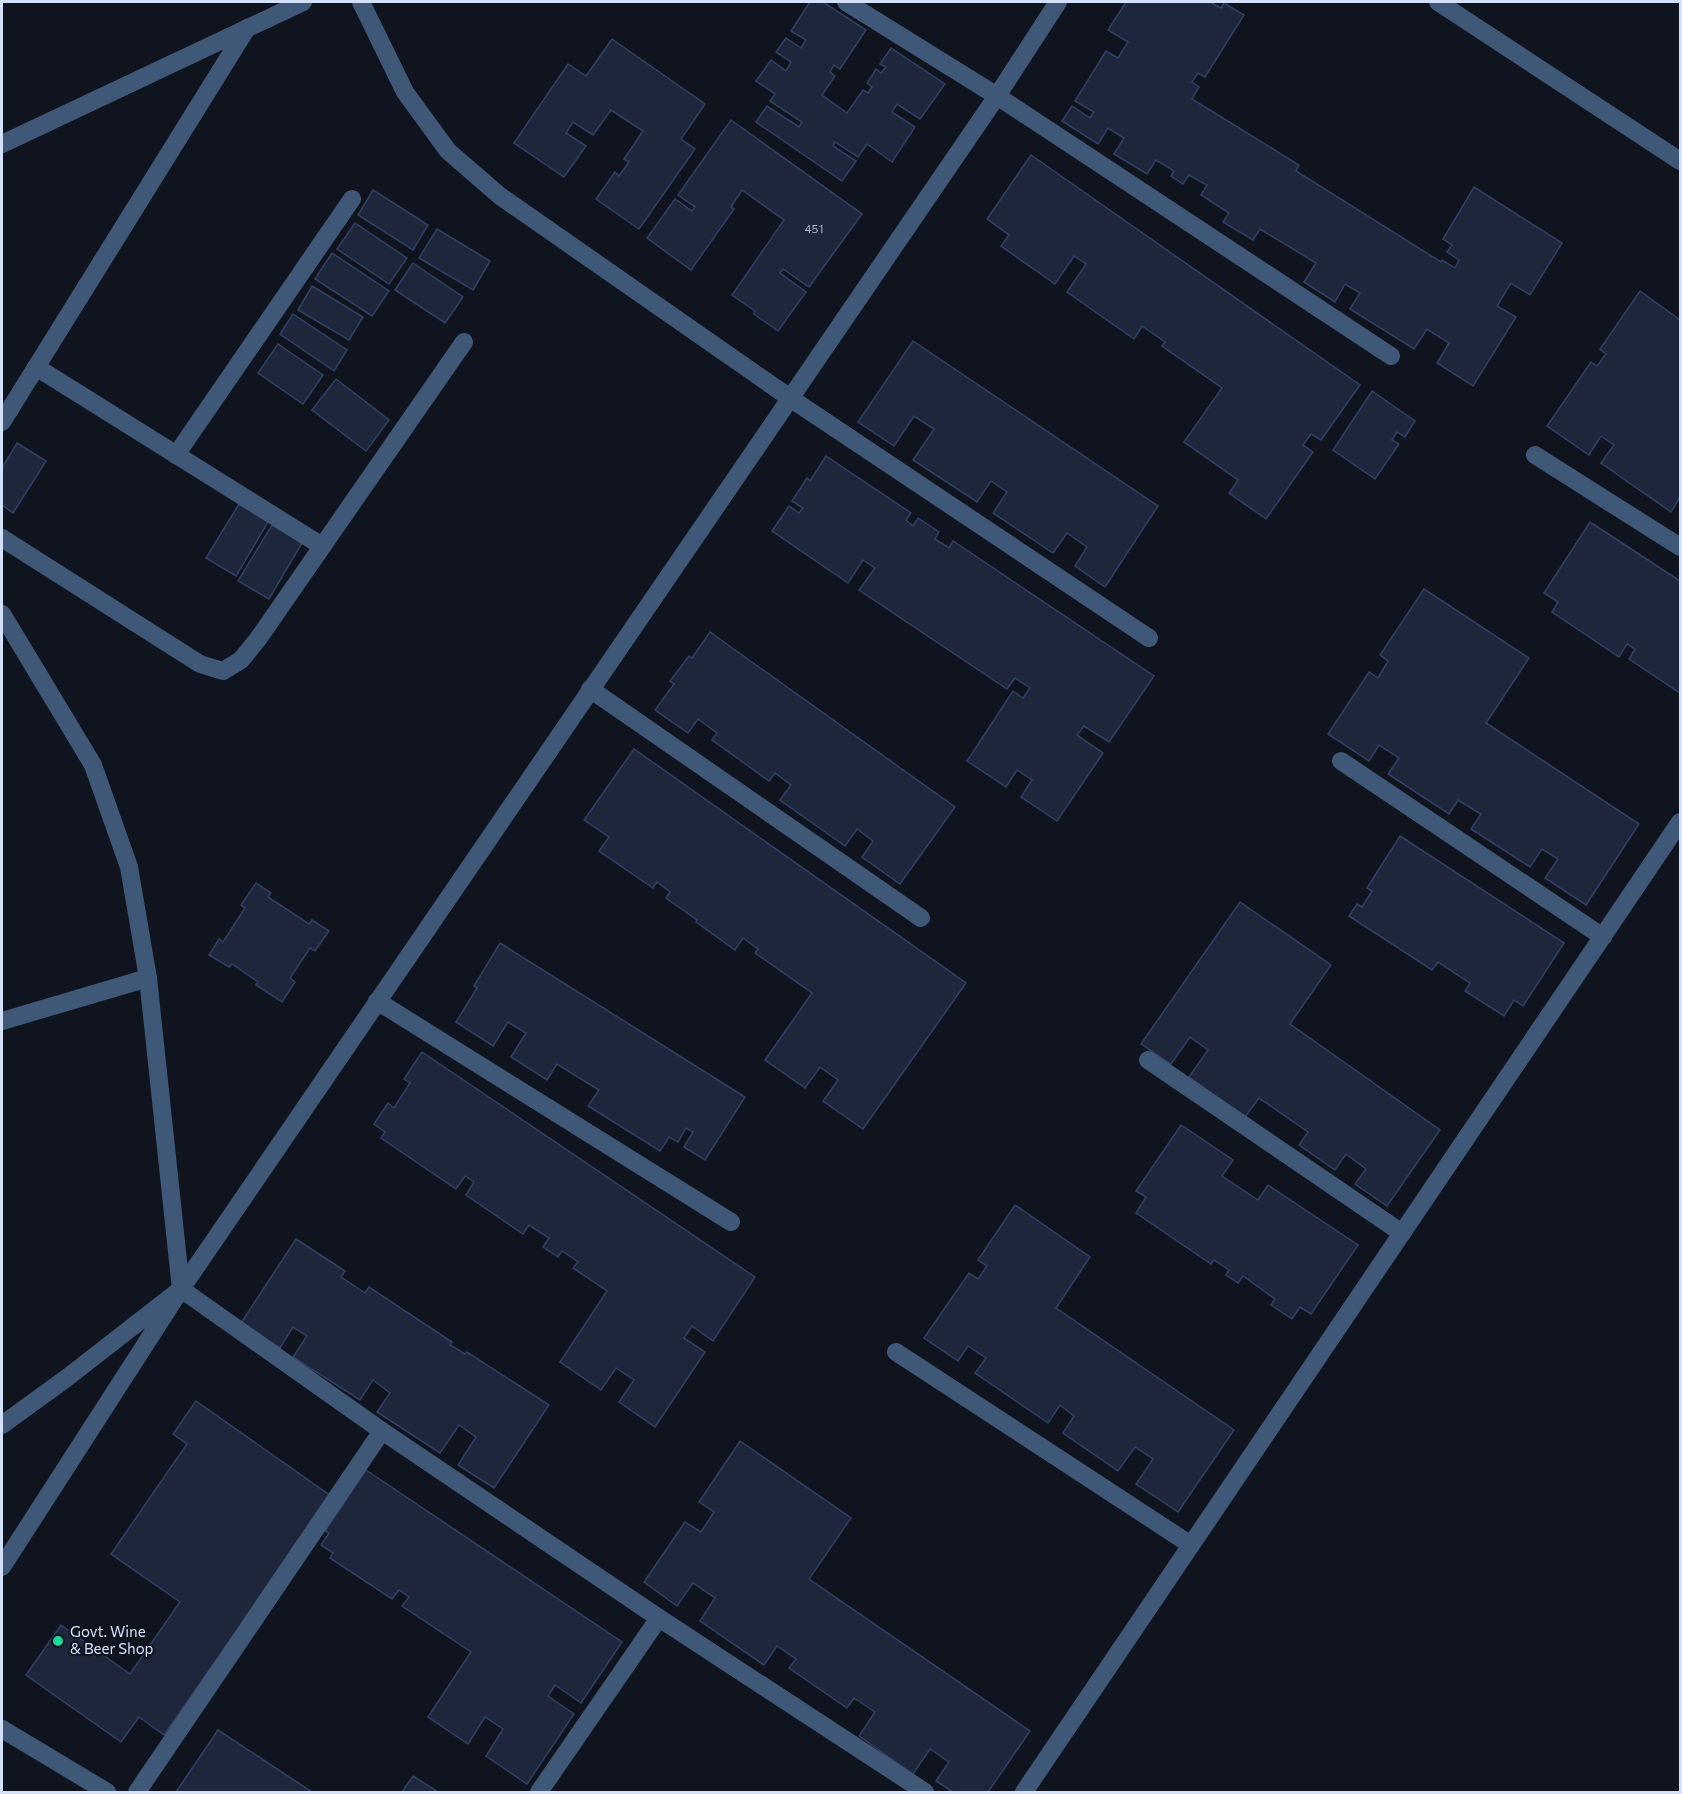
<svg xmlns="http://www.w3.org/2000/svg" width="1682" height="1794" font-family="Commissioner,sans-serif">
<rect width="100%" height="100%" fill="#0f141e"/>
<g fill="#1e263c" stroke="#334065" stroke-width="1.5">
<polygon points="810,2 823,2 866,30 840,69 834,65 830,72 835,76 822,95 847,113 863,90 868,93 872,87 867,83 876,69 881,73 886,67 880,64 891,48 945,84 920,119 897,104 892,112 915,127 892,162 867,144 858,157 835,142 833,146 856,161 842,181 756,122 767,106 799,127 802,122 770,101 775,94 756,81 771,60 786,71 791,62 776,52 786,38 801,48 806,40 791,31"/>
<polygon points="1126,2 1210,2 1221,8 1224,3 1244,15 1205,77 1198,73 1192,82 1199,87 1192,99 1299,165 1296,171 1441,262 1442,260 1455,268 1459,260 1447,252 1452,245 1443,239 1474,187 1562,243 1530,295 1511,283 1497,306 1516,317 1473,386 1437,363 1449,343 1427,329 1414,349 1350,309 1360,293 1345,284 1335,302 1304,282 1316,263 1260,229 1253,240 1223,222 1229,213 1201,195 1207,185 1189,175 1183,184 1171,176 1174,171 1156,160 1147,174 1114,154 1124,138 1108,128 1098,144 1062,121 1072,106 1090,118 1094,112 1075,101 1106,51 1118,58 1128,42 1108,30"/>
<polygon points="612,39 705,104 681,139 695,149 639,229 596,199 615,172 619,176 629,162 624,159 643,131 611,110 593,135 573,122 566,133 586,146 564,177 514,143 568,64 586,76"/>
<polygon points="731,120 862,214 809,287 783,269 780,273 806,292 778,331 754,314 755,311 732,295 784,220 742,190 731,207 734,209 691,270 647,238 675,199 692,211 695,207 678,195"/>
<polygon points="1031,155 1360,385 1321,440 1311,434 1303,445 1313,452 1266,519 1229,493 1238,480 1184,442 1222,388 1162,346 1165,342 1142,326 1134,339 1067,292 1086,264 1074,256 1055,284 1001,246 1009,235 987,219"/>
<polygon points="373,190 428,225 413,250 358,215"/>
<polygon points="355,223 407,258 389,284 337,249"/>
<polygon points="437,229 490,261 473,290 419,258"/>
<polygon points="332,253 389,291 372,316 315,279"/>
<polygon points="413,263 463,297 445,323 395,290"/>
<polygon points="312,286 363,317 349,340 298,310"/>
<polygon points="1640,291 1680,320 1680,497 1671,512 1601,463 1614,445 1601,436 1589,455 1547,426 1591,362 1597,366 1606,354 1600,349"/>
<polygon points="293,314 347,350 334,371 280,334"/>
<polygon points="913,341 1158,506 1105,587 1075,566 1087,547 1067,533 1053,553 993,513 1007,492 991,481 977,502 913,460 934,429 914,416 894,446 858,422"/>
<polygon points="278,344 323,375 303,404 258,373"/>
<polygon points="336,379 389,420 366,451 312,410"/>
<polygon points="1372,391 1415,421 1405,437 1397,432 1392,440 1399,444 1375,479 1333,450"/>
<polygon points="17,443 46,461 13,513 2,505 2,468"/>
<polygon points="826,456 911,513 906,520 913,526 918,518 939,532 935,539 949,548 953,541 1154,676 1109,742 1084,726 1077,735 1103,753 1057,821 1021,797 1032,780 1017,770 1006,787 967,761 1013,691 1023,698 1030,688 1015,678 1007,689 859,590 875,568 863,560 848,583 772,531 789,506 799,513 803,508 792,501 807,478 810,481"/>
<polygon points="239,504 268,522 236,576 206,558"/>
<polygon points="1590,522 1680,581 1680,693 1629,659 1635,649 1627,644 1619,657 1552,612 1558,602 1544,593"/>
<polygon points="272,525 302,543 269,599 238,581"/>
<polygon points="1424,589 1529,658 1486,723 1639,824 1586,905 1545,878 1558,859 1542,849 1530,867 1471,829 1481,814 1458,800 1449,814 1388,774 1399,758 1379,745 1369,761 1328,734 1369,672 1378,678 1388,661 1380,655"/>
<polygon points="710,632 955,807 900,884 862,857 873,841 857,829 845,846 780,800 791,785 775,773 769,781 712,740 717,733 698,719 688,733 655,710 674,684 670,681 689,656 692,658"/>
<polygon points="634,749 966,983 863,1129 823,1101 838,1080 820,1067 805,1088 765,1060 812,993 755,953 758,949 743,938 735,950 696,922 697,920 666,898 670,892 657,882 653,888 599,851 609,837 584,820"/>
<polygon points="1400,836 1564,943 1523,1006 1514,1000 1504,1016 1465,991 1470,983 1438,962 1432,970 1349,916 1357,904 1362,907 1372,891 1367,888"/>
<polygon points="256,883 271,893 268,897 309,924 312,920 329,931 315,951 310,948 290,978 295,982 282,1002 256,985 258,982 232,964 229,967 209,955 219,939 223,942 245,908 241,905"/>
<polygon points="1240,902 1331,965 1290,1024 1440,1130 1387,1206 1355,1184 1366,1169 1346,1154 1335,1170 1299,1145 1308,1132 1259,1098 1245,1117 1189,1077 1208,1050 1190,1037 1171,1064 1141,1044"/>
<polygon points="500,943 745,1097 705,1160 684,1147 693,1132 686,1128 678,1142 669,1137 660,1151 588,1106 599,1090 557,1064 547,1080 511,1057 526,1033 508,1022 493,1046 456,1022 477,988 474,986"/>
<polygon points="422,1052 755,1277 713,1341 692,1326 684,1338 705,1352 655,1427 619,1402 634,1380 616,1368 601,1390 560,1362 607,1291 573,1268 578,1262 562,1251 558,1257 543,1247 549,1238 529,1225 523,1234 466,1195 474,1182 465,1176 456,1189 381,1138 385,1132 374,1124 388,1103 394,1108 410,1083 404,1079"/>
<polygon points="1181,1125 1233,1160 1222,1176 1258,1200 1268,1185 1358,1245 1311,1314 1300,1307 1292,1319 1271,1305 1275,1299 1243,1276 1238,1283 1226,1275 1229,1270 1214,1260 1211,1264 1136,1213 1146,1197 1136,1191"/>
<polygon points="1015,1205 1090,1257 1056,1308 1234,1430 1178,1512 1136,1484 1153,1459 1135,1447 1118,1471 1063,1433 1074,1416 1060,1405 1048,1423 975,1373 986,1358 968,1346 958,1361 924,1338 969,1273 978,1279 987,1266 978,1260"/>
<polygon points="296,1239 345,1271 341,1277 365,1293 369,1287 452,1342 450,1345 465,1354 467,1352 549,1405 494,1488 458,1465 476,1437 459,1425 440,1453 377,1412 390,1393 373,1380 360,1400 293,1357 307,1336 293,1327 280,1348 241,1323"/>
<polygon points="196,1401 331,1496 164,1735 139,1717 121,1742 26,1675 61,1625 130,1674 180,1602 111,1554 187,1444 173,1434"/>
<polygon points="740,1441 851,1518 809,1579 1030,1731 988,1792 953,1792 936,1781 949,1762 930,1749 913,1774 859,1736 875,1712 854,1698 847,1708 789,1668 796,1659 777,1646 764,1665 700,1621 715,1598 693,1583 677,1606 644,1582 685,1522 701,1532 714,1512 699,1502"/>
<polygon points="366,1470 622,1642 581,1703 555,1685 548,1696 574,1714 527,1784 486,1756 503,1729 485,1717 468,1744 428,1717 471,1652 402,1606 409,1597 399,1590 392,1599 330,1558 333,1553 321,1545 329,1533 325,1531"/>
<polygon points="218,1730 312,1792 176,1792"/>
<polygon points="413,1776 438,1792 402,1792"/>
</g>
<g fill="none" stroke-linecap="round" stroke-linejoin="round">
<g stroke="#405877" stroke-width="18">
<polyline points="361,2 405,92 448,151 500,196 790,398 1149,638"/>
<polyline points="846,2 997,96 1391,356"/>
<polyline points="1438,2 1680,161"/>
<polyline points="2,144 303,2"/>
<polyline points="36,367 322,546"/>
<polyline points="2,422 247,28"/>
<polyline points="176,455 352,199"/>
<polyline points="1535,455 1680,547"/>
<polyline points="2,538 200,664 223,671 241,660 258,639 464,342"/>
<polyline points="2,614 93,765 129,867 148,978 181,1289 2,1567"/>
<polyline points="590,689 921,918"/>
<polyline points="1341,761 1603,937"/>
<polyline points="377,1001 731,1222"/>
<polyline points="2,1021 148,978"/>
<polyline points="1148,1060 1402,1233"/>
<polyline points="181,1289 382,1431 659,1618 925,1792"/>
<polyline points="896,1352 1191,1545"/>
<polyline points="2,1425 68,1377 181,1289 997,96 1058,2"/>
<polyline points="2,1729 107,1792"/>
<polyline points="137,1792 382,1431"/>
<polyline points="539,1792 659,1618"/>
<polyline points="1024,1792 1680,822"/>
</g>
</g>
<circle fill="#1ed995" stroke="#0f141e" stroke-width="2" cx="58" cy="1641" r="6"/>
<g text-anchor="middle" stroke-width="4.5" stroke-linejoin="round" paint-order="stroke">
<g font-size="12" fill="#a5b2ca">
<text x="814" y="233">451</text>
</g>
<g font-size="15" fill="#d2e0f9" stroke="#0f141e" text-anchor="start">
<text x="70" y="1637">Govt. Wine<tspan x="70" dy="17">&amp; Beer Shop</tspan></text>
</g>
</g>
<rect width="1682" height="1794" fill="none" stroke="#d2e0f9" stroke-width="6"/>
</svg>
